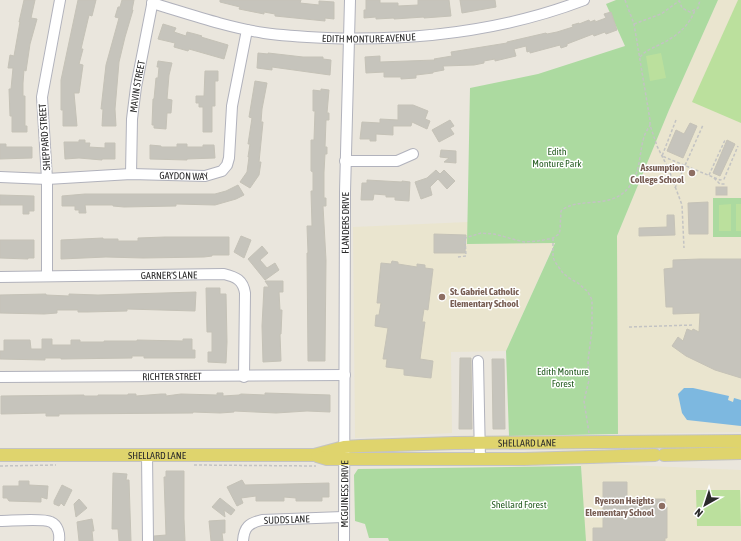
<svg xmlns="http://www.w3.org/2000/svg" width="741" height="541" font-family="'Asap Condensed',sans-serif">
<rect width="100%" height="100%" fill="#eae6dd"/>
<g fill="#eae5cf">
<polygon points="718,0 741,0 741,432 618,434 617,236 669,110"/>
<polygon points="468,222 467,244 555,242 506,351 451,352 452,433 355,438 353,227"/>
<polygon points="581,463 741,470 741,541 585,541"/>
</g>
<g fill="#acdaa0">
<polygon points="616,0 718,0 669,110 617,236 618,434 509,436 506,351 555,243 467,244 470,88 538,74 625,46 606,4"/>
<rect x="713" y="198" width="28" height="39"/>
<polygon points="581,466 586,541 389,541 388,538 369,538 365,524 355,521 354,475 358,469"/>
</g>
<g fill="#bbe09d">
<polygon points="738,0 741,0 741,123 692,102"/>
<polygon points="661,53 666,78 650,81 646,56"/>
<polygon points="731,204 731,231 719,231 719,205"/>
<rect x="736" y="204" width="5" height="27"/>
<polygon points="696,490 740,490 741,526 697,526"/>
</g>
<polygon fill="#7db8e0" points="684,388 693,388 729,396 728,400 733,402 734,398 741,400 741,426 687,420 682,413 678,394"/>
<g fill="#c6c4bc" stroke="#c5c2b7">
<polygon points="24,0 35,0 31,18 37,19 30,44 26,71 24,70 23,83 23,96 25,96 25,126 27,126 27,132 12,132 12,116 10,116 9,89 11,89 13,68 8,68 10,55 14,56 20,22 19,22"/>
<polygon points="78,0 96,0 92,16 89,15 81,49 83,49 79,64 83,65 79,93 74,93 77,126 63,126 63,110 61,110 61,80"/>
<polygon points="122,0 134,0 132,10 133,10 125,37 119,62 115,109 116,126 102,126 103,109 101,109 106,65 119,18 115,17 118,7 120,7"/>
<polygon points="220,0 301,0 300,3 319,5 319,1 334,2 334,19 325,18 325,21 275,16 275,14 264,12 264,14 239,9 240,7 220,2"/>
<polygon points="366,0 380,0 380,3 398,3 398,6 418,5 418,0 449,0 451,16 424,18 424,17 394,19 394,18 376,19 376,17 364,18 364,10 366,10"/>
<polygon points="460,0 495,0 496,7 462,13"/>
<polygon points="611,12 617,30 606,34 605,32 594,36 593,34 567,44 567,46 561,48 560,45 530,53 530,51 527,52 526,46 514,49 516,56 495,61 495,59 484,61 484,63 474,65 443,66 444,70 433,72 433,73 416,75 416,78 401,79 401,77 384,77 384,72 366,73 365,57 380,56 380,62 435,60 434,59 452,56 451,52 507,43 507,42 546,33 547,34 557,32 573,27 572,25 579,23 579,24 589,20 590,22 595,20 595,22 606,18 604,14"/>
<polygon points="163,24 176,28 174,32 186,36 187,32 195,34 202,36 201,37 228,45 224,59 189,49 188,51 174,47 175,43 158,39"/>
<polygon points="258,53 268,54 268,53 303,57 323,57 323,59 331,60 330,75 272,67 272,70 257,68"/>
<polygon points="158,61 172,63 169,75 167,99 172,100 171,113 167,113 166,129 154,128 154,125 152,125 153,99 154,99 156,78 158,78 159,67 157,67"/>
<polygon points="205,71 218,71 218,81 215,81 215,106 212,106 212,132 203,132 203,107 199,107 199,103 196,103 196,96 204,96"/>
<polygon points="255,81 267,83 262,109 261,122 263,122 259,162 261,162 259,175 250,188 240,182 247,172 249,157 248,157 250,144 248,144 252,118 249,117"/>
<polygon points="321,89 329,90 327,113 329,113 329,120 326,120 325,147 327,147 327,154 325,154 324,172 324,198 326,198 326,206 323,206 326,260 325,355 325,361 308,361 307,253 308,253 307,226 312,226 311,191 313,191 313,172 311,171 311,140 314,140 315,111 313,111 313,90 321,91"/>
<polygon points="398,105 413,105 428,111 425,119 430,121 427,129 412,122 411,126 393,126 393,135 376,134 376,141 370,141 370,139 360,139 362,122 380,123 380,119 398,120"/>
<polygon points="450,120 454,126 450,128 454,134 439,142 432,130"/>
<polygon points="690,123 697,126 683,158 667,151 676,130 684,134"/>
<polygon points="79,140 85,140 85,143 90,143 89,147 105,148 105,143 115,143 115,159 102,159 102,160 79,158 65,159 64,142 79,142"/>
<polygon points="727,140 735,144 720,176 713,173"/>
<polygon points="0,144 6,144 6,147 32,147 32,158 0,159"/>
<polygon points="177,144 187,144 187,147 203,147 203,145 214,145 215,158 187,159 187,160 150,159 150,145 161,146 161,147 177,147"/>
<polygon points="441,150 456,151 456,163 444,162 449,158 440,157"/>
<polygon points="436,170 440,174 444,170 455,181 447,189 438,179 430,187 432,195 421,199 415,182 427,178"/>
<polygon points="367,180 402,182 402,181 410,182 409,201 395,200 395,197 386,197 386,195 374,194 373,200 361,200 362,183 367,183"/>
<polygon points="238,185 244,195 236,199 215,205 176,204 176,206 124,207 113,206 113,205 85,205 86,213 79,213 79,210 75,210 75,206 62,206 62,196 85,194 215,194 226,191"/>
<rect x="716" y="187" width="11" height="8"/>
<polygon points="0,195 34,196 34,211 29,211 29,214 23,214 23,205 0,205"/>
<polygon points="708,202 708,234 689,234 688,203"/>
<polygon points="667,215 674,215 675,235 639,236 639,228 667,227"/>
<polygon points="434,234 466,235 465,253 434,253"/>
<polygon points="241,236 251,240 244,258 234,252"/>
<polygon points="165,237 229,237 229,255 212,255 212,256 204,257 143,258 106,257 61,259 61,240 103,238 103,239 118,239 118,241 138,241 138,238"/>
<polygon points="0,240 34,240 34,258 28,258 28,259 0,258"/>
<polygon points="262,246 268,253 260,260 267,268 275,263 279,270 265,280 248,259"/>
<polygon points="700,259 741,259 741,378 715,370 686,356 672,346 678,337 683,341 687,329 692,331 693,329 699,332 700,313 673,314 673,307 666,307 664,269 673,268 673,260"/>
<polygon points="392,261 398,262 398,264 417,267 417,264 425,265 425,268 433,269 428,310 424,309 422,322 425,322 420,359 433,361 431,378 404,375 404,369 386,367 387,359 383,359 388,328 375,326 376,315 379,315 381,303 377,303 381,263 391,264"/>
<polygon points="265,281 283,281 283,292 279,292 280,310 282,310 281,334 280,334 281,361 263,362 262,326 264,287 269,287"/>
<polygon points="206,288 220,288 220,294 226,294 227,342 226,363 208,362 208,352 212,352 212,332 207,332"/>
<polygon points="196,292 195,311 127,309 127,311 87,312 78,312 78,310 57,310 57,313 44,314 0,313 0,295 46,294 46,295 69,296 69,294 98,295"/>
<polygon points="42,339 52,339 52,345 71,345 71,340 80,340 80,342 104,342 104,341 137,341 137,340 183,341 183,339 192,339 192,350 195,350 195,358 144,358 144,356 132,356 132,358 61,359 61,358 45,358 45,360 0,359 0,351 4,351 4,340 30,340 31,349 42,349"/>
<polygon points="460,358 471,358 472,429 459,429"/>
<polygon points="492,359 504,359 505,429 493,429"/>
<polygon points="217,393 223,393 223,396 239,395 241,394 265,395 265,393 330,395 330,412 307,411 276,413 234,411 234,412 220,413 193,412 193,413 59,414 59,416 46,416 46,413 1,414 1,396 84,395 84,396 98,396 98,395 128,395 128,394 136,394 136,396 161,394 166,394 166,396 181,394 217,395"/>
<polygon points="166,471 184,471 184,519 185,541 154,541 154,536 166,535 164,477 166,477"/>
<polygon points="113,473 127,474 126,480 129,480 131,541 119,541 118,529 112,529"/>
<polygon points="242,480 245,485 329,483 329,497 322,497 322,501 296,501 296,498 284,497 284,501 256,501 256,496 241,498 243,503 237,506 227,487"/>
<polygon points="19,481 29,481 29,485 48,486 47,499 41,497 41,502 9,501 7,498 3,498 3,486 19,486"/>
<polygon points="603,482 627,482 627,499 665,499 665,507 667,507 667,538 665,538 665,541 593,541 593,528 603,528"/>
<polygon points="62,485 72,490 64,506 61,503 59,506 54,504 54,501"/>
<polygon points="220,498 235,510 231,515 224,510 225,517 212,507"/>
<polygon points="79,499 87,508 76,517 74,504"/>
<polygon points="92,519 94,531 92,531 93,541 79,541 77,522"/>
<polygon points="225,520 225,533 222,533 223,541 211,541 209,521"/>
</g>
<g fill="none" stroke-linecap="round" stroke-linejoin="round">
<g stroke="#b1b2bc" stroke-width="12">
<g id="minor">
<path id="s1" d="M152,3C189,14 226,27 264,33C285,36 306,37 327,38C414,41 503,31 584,0"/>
<polyline points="345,161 397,161 413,154"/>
<path id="s2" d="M131,174L132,119L136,87L153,0"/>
<path id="s3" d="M0,177L47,179L131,174L205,176L222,171L227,165L229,158L232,106L247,30"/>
<polyline points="47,276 47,179 42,97 60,0"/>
<path id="s4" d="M0,277L224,274C236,277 243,280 245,293L244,377"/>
<polyline points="478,361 480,459"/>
<path id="s5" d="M0,377L345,375"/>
<polyline points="147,454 148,541"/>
<path d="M0,521C11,521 43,518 51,522C58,525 60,534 59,541"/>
<path id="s6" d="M243,541C244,527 249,523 262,520L343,517"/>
<path id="s7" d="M344,541L345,192L350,0"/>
</g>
</g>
<g stroke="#c3c3c3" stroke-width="14">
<g id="major">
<path id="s8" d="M0,455H314L344,447L361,446L455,443L741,441"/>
<polyline points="664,455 741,453"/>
<polyline points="317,456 327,459 524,459 655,455"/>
</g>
</g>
<g stroke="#c3c3c3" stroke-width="1.5" stroke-dasharray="3 2" stroke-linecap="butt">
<polyline points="625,0 634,24 650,120 650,125 657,146 669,170 682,205 684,248"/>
<polyline points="679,0 682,8 690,12 698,8 700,0"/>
<polyline points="634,24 661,14 679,1"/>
<path d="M640,57C646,50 651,49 659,45C675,37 688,28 695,10"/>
<polyline points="676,120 662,156 720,180 724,179 738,146"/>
<polyline points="709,175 725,140"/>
<polyline points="714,178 720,184 725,184"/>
<polyline points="675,188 703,125"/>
<polyline points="553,238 553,257 555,262 563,273 569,278 578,283 588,292 592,300 592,329 588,361 589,380 584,401 589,433"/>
<path d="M458,257L466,256L465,238L481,233L494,234L524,242L538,241L553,238L559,234L560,230L561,211C578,195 614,212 631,184C641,170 639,153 644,137C645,133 648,129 650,125"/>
<polyline points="629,327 693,325"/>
<polyline points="194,465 316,466"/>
<polyline points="0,466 56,465"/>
</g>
<use href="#minor" stroke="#fff" stroke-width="10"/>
<use href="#major" stroke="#dfd46d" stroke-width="12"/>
</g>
<g fill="#8d6e63" stroke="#fff" stroke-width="1.5">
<circle cx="692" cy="173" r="4"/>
<circle cx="442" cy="297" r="4"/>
<circle cx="662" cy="506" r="4"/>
</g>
<g text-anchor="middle" stroke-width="3" stroke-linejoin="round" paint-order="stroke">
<g font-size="10" fill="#2a2a2a" stroke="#fff">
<text dy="4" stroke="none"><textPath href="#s1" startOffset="221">EDITH MONTURE AVENUE</textPath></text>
<text dy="4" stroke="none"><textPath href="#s2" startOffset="88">MAVIN STREET</textPath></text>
<text transform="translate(44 137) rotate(-94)" y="4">SHEPPARD STREET</text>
<text dy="4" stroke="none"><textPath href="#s3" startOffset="184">GAYDON WAY</textPath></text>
<text dy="4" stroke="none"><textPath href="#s7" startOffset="318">FLANDERS DRIVE</textPath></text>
<text dy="4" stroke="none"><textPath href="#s4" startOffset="169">GARNER'S LANE</textPath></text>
<text dy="4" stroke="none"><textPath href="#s5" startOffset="172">RICHTER STREET</textPath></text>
<text dy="4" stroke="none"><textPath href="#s8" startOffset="528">SHELLARD LANE</textPath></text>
<text dy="4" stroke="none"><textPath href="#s8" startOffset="157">SHELLARD LANE</textPath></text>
<text dy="4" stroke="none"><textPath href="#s7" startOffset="47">MCGUINESS DRIVE</textPath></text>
<text dy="4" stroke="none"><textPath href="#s6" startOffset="56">SUDDS LANE</textPath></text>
</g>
<g font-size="10" fill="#275e23" stroke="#fff">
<text x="557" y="155">Edith<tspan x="557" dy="12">Monture Park</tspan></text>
<text x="563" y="375">Edith Monture<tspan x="563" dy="12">Forest</tspan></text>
<text x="519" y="508">Shellard Forest</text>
</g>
<g font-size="10" font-weight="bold" fill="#785e54" stroke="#fff" text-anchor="end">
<text x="684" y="171">Assumption<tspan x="684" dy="12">College School</tspan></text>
<text x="450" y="295" text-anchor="start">St. Gabriel Catholic<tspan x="450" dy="12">Elementary School</tspan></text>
<text x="654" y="504">Ryerson Heights<tspan x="654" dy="12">Elementary School</tspan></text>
</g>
</g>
<g transform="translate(705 505) rotate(219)" stroke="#ffffff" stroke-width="3" paint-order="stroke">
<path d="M0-3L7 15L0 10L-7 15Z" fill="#2a2a2a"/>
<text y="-6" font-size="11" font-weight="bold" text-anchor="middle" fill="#2a2a2a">N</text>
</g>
</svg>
